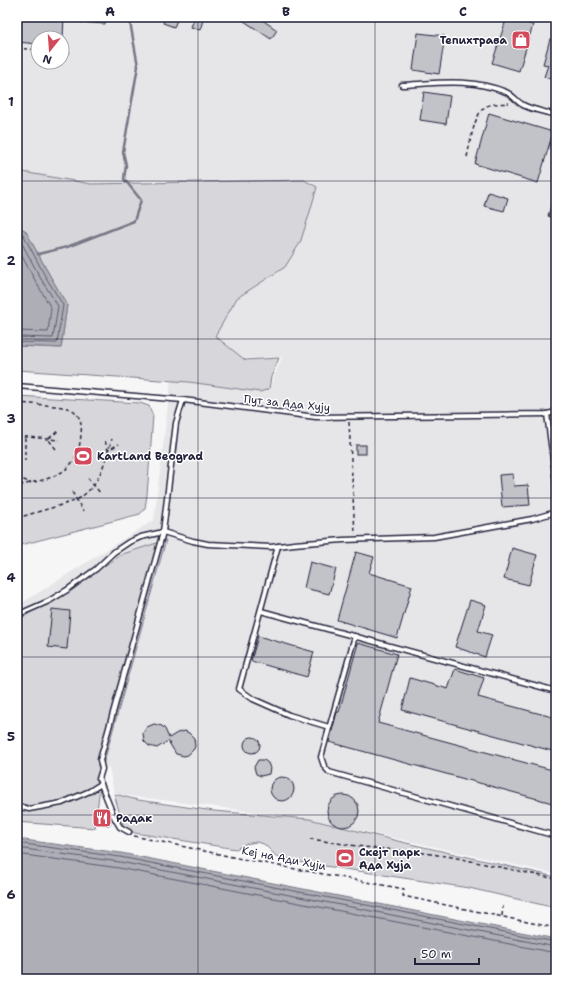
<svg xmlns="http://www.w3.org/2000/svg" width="573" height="996" font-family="'Shantell Sans',sans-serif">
<rect width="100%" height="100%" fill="#f6f6f7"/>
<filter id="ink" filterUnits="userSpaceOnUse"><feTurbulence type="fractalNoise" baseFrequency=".025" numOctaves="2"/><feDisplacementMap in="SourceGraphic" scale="8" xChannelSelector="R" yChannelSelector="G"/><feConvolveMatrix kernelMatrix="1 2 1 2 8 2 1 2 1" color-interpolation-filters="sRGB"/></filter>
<g filter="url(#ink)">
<path fill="#e6e6e9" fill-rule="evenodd" d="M17,17H549L556,19V874L309,819L114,794L109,767L102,769L95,828L17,823V606L154,520L171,380L189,382L260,392L269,389L282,357L177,362L156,359L61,348L67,304L49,274L25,230L17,227ZM38,38H62V62H38Z"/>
<g fill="#d7d7db" stroke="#7c7c8b">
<polygon points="17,171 91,184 304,180 317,187 309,215 300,243 285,267 237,298 215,336 245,360 279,358 271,377 269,389 260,392 189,382 17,370 17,346 61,348 67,305 49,274 25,230 17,227"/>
<polygon points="17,396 140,403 149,406 153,416 147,495 145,508 140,514 17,546"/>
<polygon points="166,540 102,769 95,828 17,822 17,621 123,554"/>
<polygon points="114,794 138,800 214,811 309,819 406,843 556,877 556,908 469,888 299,862 276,856 264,844 256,842 245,844 236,849 135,833 124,828"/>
</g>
<g fill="#aeaeb7" stroke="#767685">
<polygon points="17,227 25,230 49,274 67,305 61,348 17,346"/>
<polygon points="17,839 121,853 556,939 556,979 17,979"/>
</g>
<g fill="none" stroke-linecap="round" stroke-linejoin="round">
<g stroke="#5a5a6d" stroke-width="1">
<polyline points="17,232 23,234 45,276 63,305 57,343 17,342"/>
<polyline points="17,237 19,238 41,279 58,306 53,338 17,337"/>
<polyline points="17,247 36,282 51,308 48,332 17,331"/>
<polyline points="17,843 120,857 556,942"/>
<polyline points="17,848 120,862 556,947"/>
<polyline points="17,854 119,868 556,953"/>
</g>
<polyline stroke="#767685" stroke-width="2.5" points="38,254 67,247 134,221 141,200 124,179 126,165 123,152 138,66 130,22 127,17"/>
</g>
<g fill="#c2c2c9" stroke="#22223b">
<polygon points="17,17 64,17 63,38 38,38 38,44 17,42"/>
<polygon points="80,17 106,17 105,24 79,22"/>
<polygon points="165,17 174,17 178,18 174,27 163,23"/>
<polygon points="195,17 204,17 200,30 191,27"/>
<polygon points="238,17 258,17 277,30 271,39"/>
<polygon points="507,17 533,25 519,71 492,63"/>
<polygon points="418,33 445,36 439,74 413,70"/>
<polygon points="550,39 556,40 556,75 554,80 544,77 548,65 543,64"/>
<polygon points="424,92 450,96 446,124 420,120"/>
<polygon points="489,113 553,132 538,183 475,164"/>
<polygon points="488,192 508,198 504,211 484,206"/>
<polygon points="554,195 556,195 556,219 548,216"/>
<rect x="356" y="445" width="10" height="9"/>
<polygon points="513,474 514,486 528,485 530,505 502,507 499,475"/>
<polygon points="512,548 537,555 529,585 504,579"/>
<polygon points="356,552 374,557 369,573 412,586 397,638 337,620"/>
<polygon points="310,562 336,569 329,594 304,588"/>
<polygon points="470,600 486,605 478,631 492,635 485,657 455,647"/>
<polygon points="52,609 70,611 67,649 48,647"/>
<polygon points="258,636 314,652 307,677 251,661"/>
<polygon points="358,643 397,654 378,723 556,771 556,804 329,742 337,712 339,712"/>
<polygon points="455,669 484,678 478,697 556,718 556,752 402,710 410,678 448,689"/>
<polygon points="154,724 162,726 165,729 169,738 177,733 185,731 189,733 194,738 195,746 194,749 188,755 184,756 176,754 168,741 157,748 149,746 144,741 143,733 147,727"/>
<circle cx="252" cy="745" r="8"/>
<polygon points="258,760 264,760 268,763 270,768 269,774 261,776 256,774 254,767"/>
<circle cx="282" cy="789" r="12"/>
<circle cx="343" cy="811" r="16"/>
<polygon points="95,809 105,810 104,816 110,817 110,825 94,823"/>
</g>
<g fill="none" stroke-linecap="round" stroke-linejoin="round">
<g stroke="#22223b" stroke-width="7">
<g id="service">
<path d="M402,85C440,83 470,78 506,92C513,95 517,102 523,105C533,110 546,112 556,115"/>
<polyline points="17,386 183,400 316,417 547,414 556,412"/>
<polyline points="547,414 556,482"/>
<polyline points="278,546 239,689 253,699 289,715 329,727"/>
<polyline points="261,611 556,691"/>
<polyline points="17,615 49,601 67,590 96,569 114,552 129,542 141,537 163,532 193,541 208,544 271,547 294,544 343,540 434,537 532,519 556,512"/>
<polyline points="355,636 321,757 324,766 329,772 556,836"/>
<polyline points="17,806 29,809 62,803 90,791 101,784"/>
<polyline points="129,832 120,827 114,817 99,779 102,769 100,760 163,532 176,423 183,400"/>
</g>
</g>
<g stroke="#22223b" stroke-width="1.5" stroke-dasharray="4 3" stroke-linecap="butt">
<polyline points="17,48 38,50"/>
<polyline points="62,52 70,53"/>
<polyline points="552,107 556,93"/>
<path d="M467,157C470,144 474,114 485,107C492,103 502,104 509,103"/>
<path d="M17,403C28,404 67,405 74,411C81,417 82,426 81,434C78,476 51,478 17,486"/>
<polyline points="349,422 355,534"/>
<polyline points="17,436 59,440"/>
<polyline points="25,437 25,461"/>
<polyline points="105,441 108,450 119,444"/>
<polyline points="56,449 48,439 58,431"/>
<polyline points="17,477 31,483"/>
<polyline points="88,478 101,494"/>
<polyline points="72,492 83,511"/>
<path d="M17,518L75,501C101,486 103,465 112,439"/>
<polyline points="134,836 242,859 404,889 403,896 556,928"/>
<polyline points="310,839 364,847 417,852 452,857 556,879"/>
<polyline points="502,916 503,906"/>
</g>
<use href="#service" stroke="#fff" stroke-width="4"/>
</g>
</g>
<path fill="none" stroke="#22223b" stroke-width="1" stroke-opacity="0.55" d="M198,17V979M375,17V979M17,181H556M17,339H556M17,498H556M17,657H556M17,815H556"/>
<defs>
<g id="shop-square" transform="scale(1)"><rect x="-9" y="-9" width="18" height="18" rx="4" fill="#d1495b" stroke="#fff"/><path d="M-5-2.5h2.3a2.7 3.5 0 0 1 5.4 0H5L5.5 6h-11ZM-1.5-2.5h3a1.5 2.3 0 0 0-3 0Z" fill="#fff"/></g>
<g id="stadium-square" transform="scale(1)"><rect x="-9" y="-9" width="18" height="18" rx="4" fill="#d1495b" stroke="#fff"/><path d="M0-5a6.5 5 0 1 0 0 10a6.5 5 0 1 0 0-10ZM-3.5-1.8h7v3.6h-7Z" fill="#fff"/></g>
<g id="restaurant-square" transform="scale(1)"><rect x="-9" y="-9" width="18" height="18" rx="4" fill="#d1495b" stroke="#fff"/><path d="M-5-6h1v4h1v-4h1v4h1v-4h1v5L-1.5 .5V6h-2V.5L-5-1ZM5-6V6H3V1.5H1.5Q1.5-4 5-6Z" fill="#fff"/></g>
</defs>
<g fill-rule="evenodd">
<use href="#shop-square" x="521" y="40"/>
<use href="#stadium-square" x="83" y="456"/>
<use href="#restaurant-square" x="102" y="818"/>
<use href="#stadium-square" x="345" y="858"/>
</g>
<g text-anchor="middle" stroke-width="3" stroke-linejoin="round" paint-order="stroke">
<g font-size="11" font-weight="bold" fill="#22223b" stroke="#fff" text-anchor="start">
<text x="507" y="44" text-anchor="end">Тепихтрава</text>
<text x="97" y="460">KartLand Beograd</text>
<text x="116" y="822">Радак</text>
<text x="359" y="856">Скејт парк<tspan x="359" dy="13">Ада Хуја</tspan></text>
</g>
<g font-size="11" fill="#22223b" stroke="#fff">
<text transform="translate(287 403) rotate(6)" y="4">Пут за Ада Хују</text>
<text transform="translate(284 858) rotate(11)" y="4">Кеј на Ади Хуји</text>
</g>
</g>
<rect width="573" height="996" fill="none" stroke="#fff" stroke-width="44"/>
<g transform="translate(50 50) rotate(197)"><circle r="19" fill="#ffffff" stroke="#a7a7b1"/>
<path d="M0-3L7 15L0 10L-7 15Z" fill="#d1495b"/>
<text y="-6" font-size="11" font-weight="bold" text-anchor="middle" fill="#22223b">N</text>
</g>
<path d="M415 958v6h64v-6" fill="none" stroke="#22223b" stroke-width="2"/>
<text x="421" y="958" font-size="12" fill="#22223b" stroke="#ffffff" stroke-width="3" paint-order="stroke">50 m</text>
<rect x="22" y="22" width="529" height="952" fill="none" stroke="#22223b" stroke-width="1.5"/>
<g font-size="13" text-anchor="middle" font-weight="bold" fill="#22223b">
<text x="110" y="16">A</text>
<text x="286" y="16">B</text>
<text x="463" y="16">C</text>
<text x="11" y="106">1</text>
<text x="11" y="265">2</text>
<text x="11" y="423">3</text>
<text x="11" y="582">4</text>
<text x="11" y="741">5</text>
<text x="11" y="899">6</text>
</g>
</svg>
